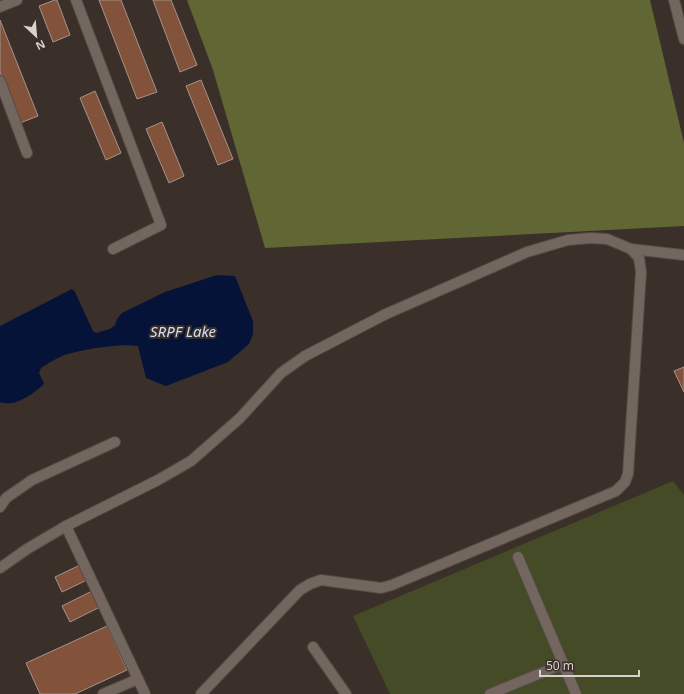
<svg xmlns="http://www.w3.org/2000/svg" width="684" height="694" font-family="'Noto Sans',sans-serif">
<rect width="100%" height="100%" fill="#3b2f29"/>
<polygon fill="#454b27" points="673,481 684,495 684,694 390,694 353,616"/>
<polygon fill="#606734" points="187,0 650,0 684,143 684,226 265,248 213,70"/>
<path fill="#041337" d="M217,275L235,276L253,321V334L249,344L228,362L166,386L146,378L138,346C123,343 74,350 60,357C53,360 47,364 41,368L39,373L44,383L43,385C33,394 14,408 0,402V326L2,325L72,289L75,292L93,331L96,333L110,329L115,325L117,319L122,313L165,292Z"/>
<g fill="#82523b" stroke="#a2948d">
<polygon points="55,0 57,0 70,35 53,42 39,6"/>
<polygon points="99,0 121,0 157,92 137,99"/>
<polygon points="153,0 171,0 197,65 180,72"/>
<polygon points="0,20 38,116 20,123 0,72"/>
<polygon points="201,80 233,159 218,165 186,86"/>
<polygon points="95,91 121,153 106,160 80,98"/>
<polygon points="162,122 184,176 169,183 146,129"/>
<polygon points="684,367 684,392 674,371"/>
<polygon points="80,565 87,580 62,592 55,577"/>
<polygon points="94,590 102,606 70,622 62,606"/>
<polygon points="107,626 127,670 75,694 40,694 26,663"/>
</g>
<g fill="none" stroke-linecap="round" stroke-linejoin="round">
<g stroke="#544b46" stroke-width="12">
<g id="minor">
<polyline points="76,0 161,225 113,249"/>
<polyline points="674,0 684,39"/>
<polyline points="0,7 17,0"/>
<polyline points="0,81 27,153"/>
<polyline points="631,249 684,255"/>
<polyline points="0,507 6,498 32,480 115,442"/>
<polyline points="66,526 145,694"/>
<polyline points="518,557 576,694"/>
<polyline points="0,568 27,549 66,526 158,480 191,461 240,418 281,373 305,356 386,314 527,252 568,240 590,238 607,239 631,249 639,258 641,272 628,474 625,482 616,491 392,585 381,588 321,580 310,584 300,590 201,694"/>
<polyline points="313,647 346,694"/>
<polyline points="103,694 138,679"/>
<polyline points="490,694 563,664"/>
</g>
</g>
<use href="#minor" stroke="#73665f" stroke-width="10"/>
</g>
<g text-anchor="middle" stroke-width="4" stroke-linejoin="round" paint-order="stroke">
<g font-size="15" font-style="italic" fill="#d0dffa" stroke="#3b2f29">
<text x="183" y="337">SRPF Lake</text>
</g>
</g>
<g transform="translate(36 36) rotate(154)" stroke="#3b2f29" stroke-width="3" paint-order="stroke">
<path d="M0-3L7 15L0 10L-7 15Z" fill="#d8d1cd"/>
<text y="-6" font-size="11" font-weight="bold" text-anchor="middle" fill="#d8d1cd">N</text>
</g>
<path d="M540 670v6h99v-6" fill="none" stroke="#d8d1cd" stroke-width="2"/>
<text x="546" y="670" font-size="12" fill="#d8d1cd" stroke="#3b2f29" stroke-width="3" paint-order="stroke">50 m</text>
</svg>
